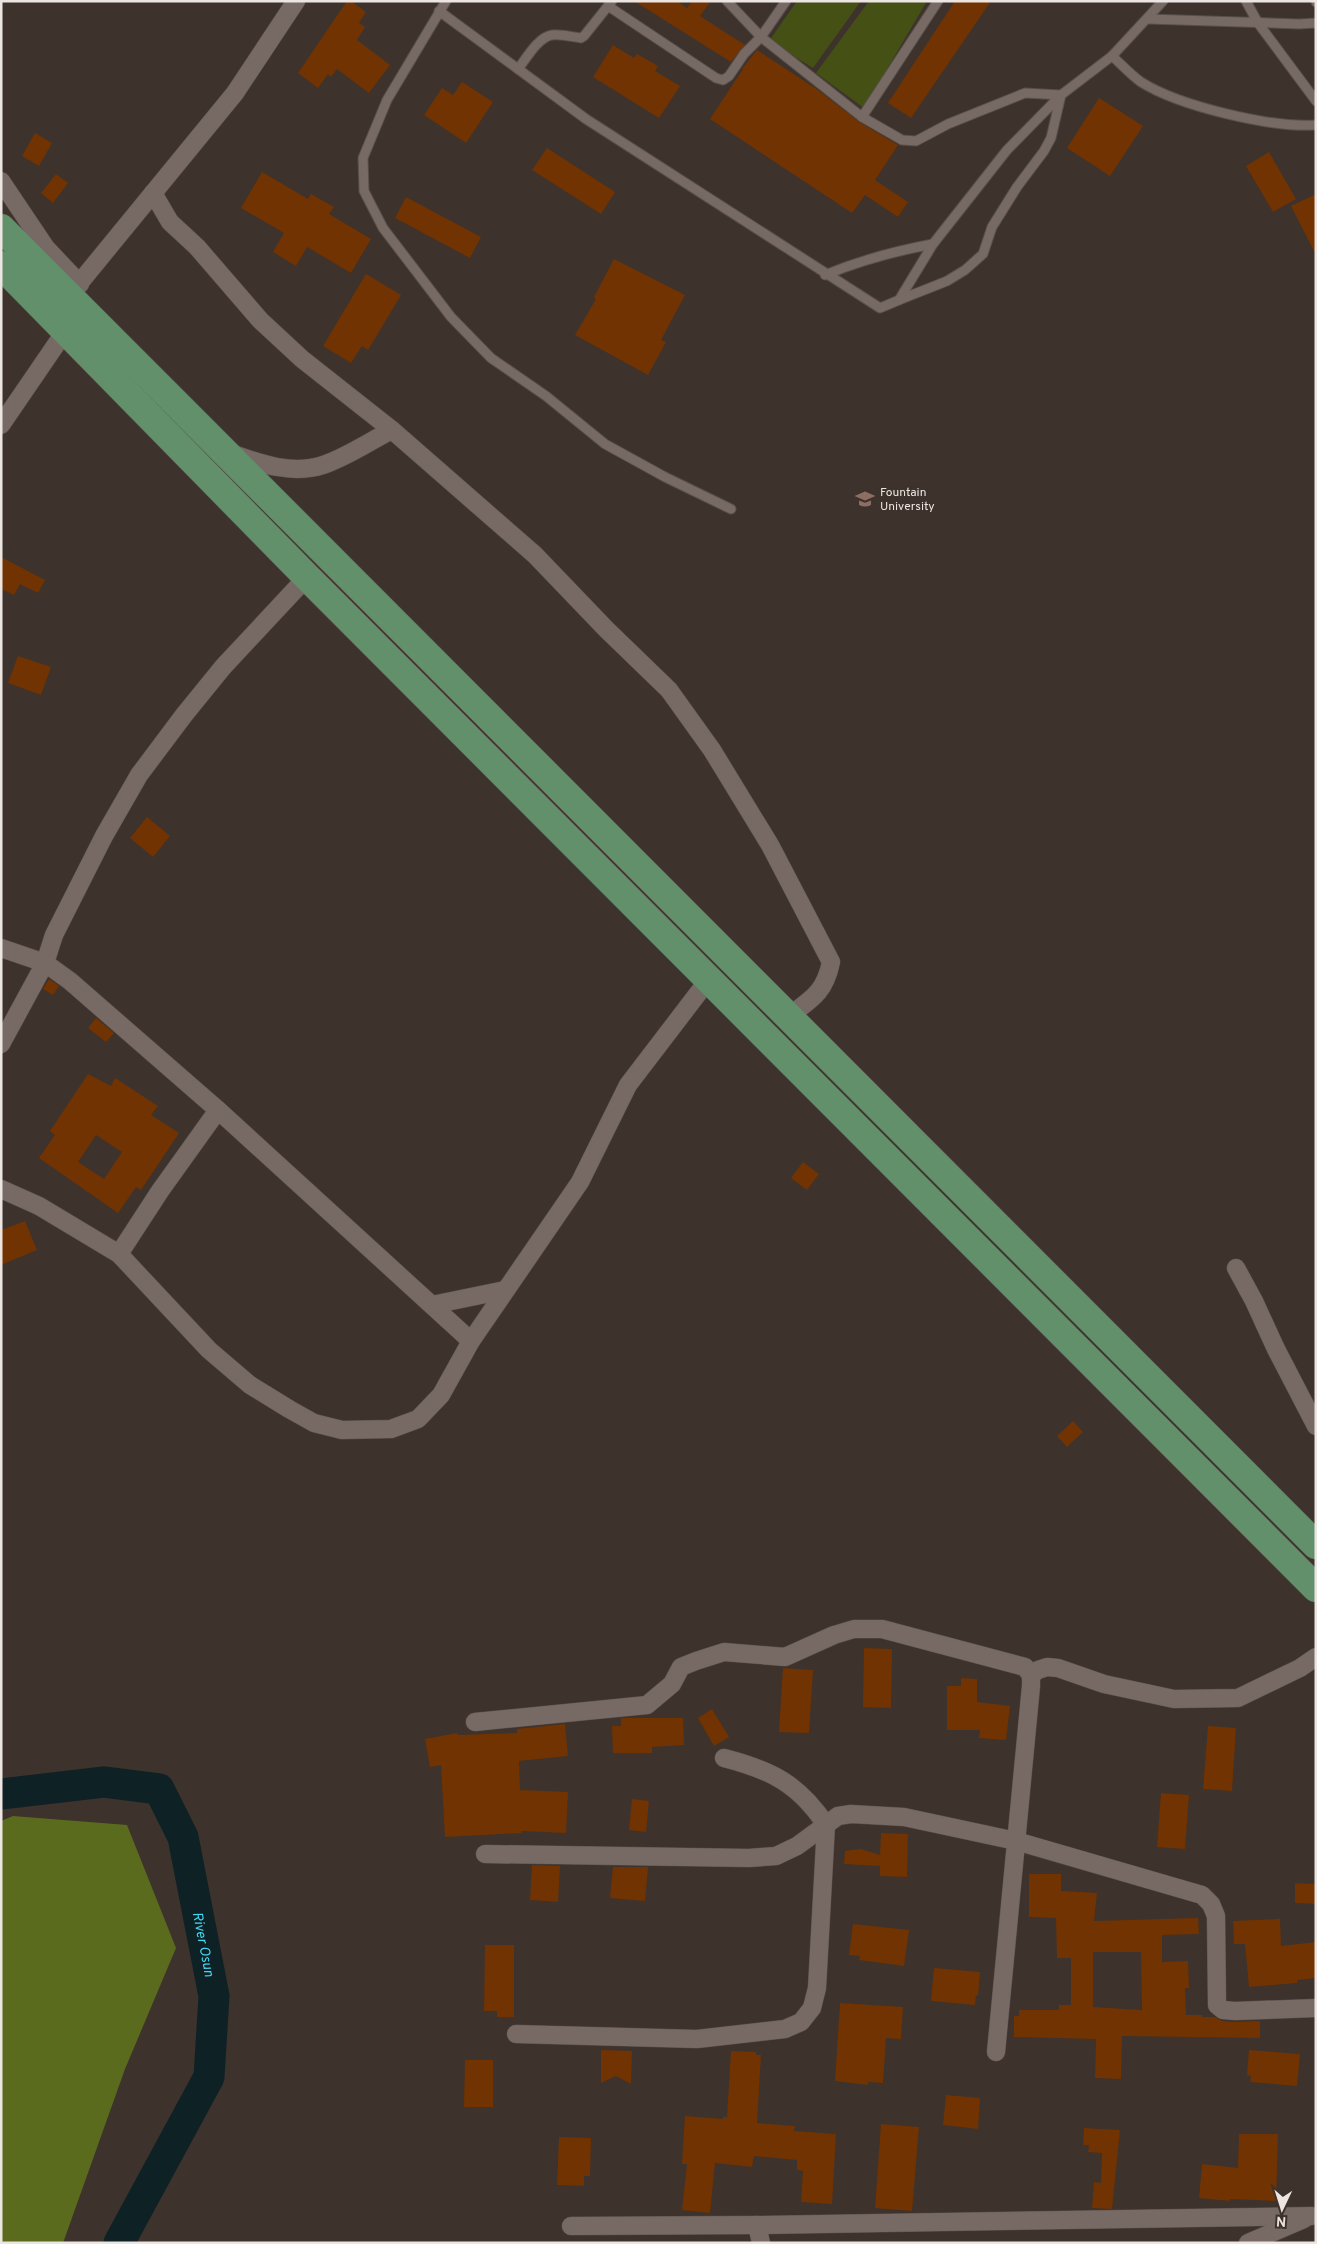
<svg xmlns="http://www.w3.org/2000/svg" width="1317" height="2244" font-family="Overpass,sans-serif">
<rect width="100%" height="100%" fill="#3d322c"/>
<g fill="#445014">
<polygon points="797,1 861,1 813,68 769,41"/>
<polygon points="869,1 927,1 864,108 816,73"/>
</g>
<polygon fill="#5b6b1e" points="13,1816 127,1825 176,1948 125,2069 63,2243 1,2243 1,1821"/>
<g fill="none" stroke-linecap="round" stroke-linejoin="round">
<path stroke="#0e2125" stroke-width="31" id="s1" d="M1,1794L104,1782L159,1789L183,1837L214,1996L209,2077L119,2243"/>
</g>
<g fill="#713301" fill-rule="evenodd">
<polygon points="347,1 351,1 366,12 359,23 365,27 357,40 390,65 369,93 337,69 331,77 328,74 318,88 298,73"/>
<polygon points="634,1 677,1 687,8 692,1 711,1 700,16 745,45 731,62"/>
<polygon points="955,1 991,1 911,118 888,103"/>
<polygon points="613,45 634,58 637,54 658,66 655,71 680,86 659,118 593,77"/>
<polygon points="757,50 818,90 859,122 898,145 875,180 908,202 898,217 865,195 852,213 710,119 743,69 742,69"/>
<polygon points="462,82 493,102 466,143 424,115 442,88 453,95"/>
<polygon points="1099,98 1143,126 1110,176 1067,148"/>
<polygon points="35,133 52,143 39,166 22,156"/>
<polygon points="547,148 615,192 601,214 532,170"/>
<polygon points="1269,152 1296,199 1273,212 1246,166"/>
<polygon points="262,172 308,199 311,194 334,207 329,214 371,239 351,273 307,247 296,266 273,252 284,233 241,208"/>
<polygon points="56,174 68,183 53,203 41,193"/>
<polygon points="1316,194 1316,255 1291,206"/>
<polygon points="406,197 481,237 470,258 395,218"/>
<polygon points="614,259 685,295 661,340 666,342 648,375 575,335 596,299 594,297"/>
<polygon points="366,274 401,295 368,350 362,346 351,363 323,346"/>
<polygon points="1,557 45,580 38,593 20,584 14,595 1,589"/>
<polygon points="18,656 51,667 41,695 8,683"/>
<polygon points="147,817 170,836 153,857 130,838"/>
<polygon points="49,979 59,986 53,995 43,989"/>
<polygon points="96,1018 114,1033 106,1042 88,1028"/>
<path d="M88,1074L111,1086L115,1078L158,1106L151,1115L179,1133L141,1190L136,1187L118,1213L39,1158L55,1135L50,1131ZM96,1135L122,1152L104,1179L78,1162Z"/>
<polygon points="803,1162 819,1174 807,1190 791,1178"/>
<polygon points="25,1221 37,1250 1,1265 1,1230"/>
<polygon points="1073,1421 1083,1432 1067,1447 1057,1436"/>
<polygon points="864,1648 892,1649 891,1708 863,1707"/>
<polygon points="783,1668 813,1670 809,1733 779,1732"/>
<polygon points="961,1678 977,1679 977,1702 1010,1706 1006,1740 979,1738 980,1730 947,1730 947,1686 961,1686"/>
<polygon points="712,1709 729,1737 714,1746 698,1718"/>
<polygon points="621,1718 683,1718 684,1745 652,1747 652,1753 613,1753 612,1726 621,1726"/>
<polygon points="565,1724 568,1756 519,1761 520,1790 568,1792 566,1833 521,1831 522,1833 445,1837 441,1765 430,1767 425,1739 457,1733 458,1735 517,1733 517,1729"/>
<polygon points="1208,1726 1236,1728 1232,1791 1203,1789"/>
<polygon points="1161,1793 1189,1795 1185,1849 1157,1847"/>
<polygon points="632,1799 649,1801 646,1832 629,1830"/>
<polygon points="881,1833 908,1834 907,1877 880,1876 880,1866 844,1864 845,1851 861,1849 880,1855"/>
<polygon points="532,1865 560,1866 558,1902 530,1900"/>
<polygon points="613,1867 648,1867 645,1901 610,1898"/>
<path d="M1029,1874H1061V1891L1097,1893L1094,1921L1198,1918L1199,1934L1162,1935V1962L1188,1961L1189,1988H1185L1186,2015H1202V2017H1215L1222,2021L1234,2022L1260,2021V2038L1122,2036L1121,2079L1095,2078L1096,2039L1014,2037V2016H1019V2010H1059V2005H1071V1958H1057L1056,1918L1029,1917ZM1093,1952H1141L1142,2010L1093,2007Z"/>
<polygon points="1295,1883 1316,1884 1316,1904 1295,1903"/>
<polygon points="1280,1919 1281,1946 1316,1942 1316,1978 1297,1980 1297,1983 1249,1987 1245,1944 1234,1944 1233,1921"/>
<polygon points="853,1924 909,1930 904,1966 859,1960 860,1956 849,1955"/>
<polygon points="485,1945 514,1945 514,2017 497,2017 497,2011 484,2011"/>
<polygon points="934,1968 980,1972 978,1996 976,1995 975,2005 931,2001"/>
<polygon points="840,2003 903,2007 901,2039 886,2038 883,2083 868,2082 868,2085 835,2081"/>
<polygon points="601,2050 632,2051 631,2084 616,2076 601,2083"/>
<polygon points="1249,2050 1300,2054 1297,2086 1250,2082 1251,2076 1247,2075"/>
<polygon points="731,2051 756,2052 756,2055 761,2055 757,2123 795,2126 794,2131 836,2134 832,2204 801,2202 803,2171 797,2170 797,2160 754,2156 752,2167 715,2163 710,2213 682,2210 687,2164 682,2164 685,2116 723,2119 723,2117 727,2117"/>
<polygon points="465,2060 493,2060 493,2107 464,2107"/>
<polygon points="946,2095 980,2098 978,2129 943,2125"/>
<polygon points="881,2124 919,2127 912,2211 875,2208"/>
<polygon points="1084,2128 1120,2130 1112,2209 1092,2208 1094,2182 1101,2183 1102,2153 1088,2152 1089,2145 1083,2145"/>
<polygon points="1239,2134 1278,2134 1276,2201 1230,2199 1230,2201 1199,2198 1202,2164 1238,2168"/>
<polygon points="559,2137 591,2138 590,2176 584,2176 584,2186 557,2185"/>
</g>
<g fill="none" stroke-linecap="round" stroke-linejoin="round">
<g stroke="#584f4a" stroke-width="11">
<g id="service">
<polyline points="446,1 387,100 363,158 364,191 383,228 451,317 491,358 546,396 605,444 665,477 731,509"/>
<polyline points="727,1 761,37 862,117 902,140 916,141 948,124 1025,93 1061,95"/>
<polyline points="1246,1 1258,23 1316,101"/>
<polyline points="1316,1 1316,2"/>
<polyline points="608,6 716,78 723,80 729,76 744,54 761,37 786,1"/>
<polyline points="439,11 586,119 880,308 899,300 933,244 1007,150 1061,95 1112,56 1163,1"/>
<polyline points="1148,19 1299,24 1316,23"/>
<path d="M1112,56C1121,64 1131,75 1141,82C1179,106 1271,128 1316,125"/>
<path d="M518,69C526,59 538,37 552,35C561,34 572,37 581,38L584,36L612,1"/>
<polyline points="862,117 938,1"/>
<path d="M825,275C861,260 895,251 933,244"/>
<polyline points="899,300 947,281 965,270 983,254 992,227 1017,187 1044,151 1051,138 1061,95"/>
</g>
</g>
<g stroke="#584f4a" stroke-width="19">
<g id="minor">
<polyline points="1,181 46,248 80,284"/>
<path d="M153,193L170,222L197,247L260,320L302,359L392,430L535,555L606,629L669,690L712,750L770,845L831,962C825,992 812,999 789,1016"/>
<polyline points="68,297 235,93 296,1"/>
<polyline points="1,425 66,330"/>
<path d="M233,454C261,464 293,475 323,465C347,457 370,441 392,430"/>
<polyline points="1,948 45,963 70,981 218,1110 471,1341"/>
<polyline points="1,1044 45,963 54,935 104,836 139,775 184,715 223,667 307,577"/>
<polyline points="1,1189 39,1206 119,1254 209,1350 250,1385 289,1409 314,1423 342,1430 391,1429 418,1419 441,1395 471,1341 580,1182 628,1085 709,979"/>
<polyline points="119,1254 160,1191 218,1110"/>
<polyline points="1236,1268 1254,1301 1276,1349 1316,1426"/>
<polyline points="432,1305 505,1290"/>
<polyline points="1031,1675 1038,1670 1047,1667 1058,1668 1104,1684 1174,1699 1238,1698 1300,1668 1316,1657"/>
<polyline points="475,1722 647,1705 672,1684 681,1667 696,1661 724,1652 785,1657 834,1635 854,1629 882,1629 1025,1667 1031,1675 1031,1686 996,2052"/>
<polyline points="485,1854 749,1858 776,1856 797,1846 838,1816 851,1814 904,1817 1016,1841 1202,1895 1211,1904 1216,1916 1217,2005 1223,2010 1235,2011 1316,2008"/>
<path d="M516,2034L697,2039L785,2029L801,2022L812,2008L817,1988L826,1825C799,1784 771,1770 724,1758"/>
<polyline points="757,2225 761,2243"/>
<polyline points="571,2226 757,2225 1312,2216"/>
<polyline points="1248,2243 1304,2219"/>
</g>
</g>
<g stroke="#584f4a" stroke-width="29">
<g id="trunk">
<polyline points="1,228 1316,1545"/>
<polyline points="1,265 307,577 1316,1588"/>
</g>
</g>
<use href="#service" stroke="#776a64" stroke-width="9"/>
<use href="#minor" stroke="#776a64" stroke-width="18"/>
<use href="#trunk" stroke="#62906a" stroke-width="28"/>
</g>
<defs>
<g id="university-bare" transform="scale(1.5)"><path d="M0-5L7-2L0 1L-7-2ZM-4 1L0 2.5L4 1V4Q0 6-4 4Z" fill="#8d6e63" stroke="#3d322c" stroke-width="2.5" paint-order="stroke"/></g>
</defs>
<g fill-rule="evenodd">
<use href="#university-bare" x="865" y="499"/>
</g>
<g text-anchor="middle" stroke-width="4.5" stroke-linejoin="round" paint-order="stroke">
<g font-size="12" fill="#ece5e1" stroke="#3d322c" text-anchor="start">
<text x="880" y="496">Fountain<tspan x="880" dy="14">University</tspan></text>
</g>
<g font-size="14" font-style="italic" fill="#44d7f4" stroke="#3d322c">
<text dy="5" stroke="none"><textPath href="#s1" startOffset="322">River Osun</textPath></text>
</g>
</g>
<rect width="1317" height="2244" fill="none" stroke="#ece5e1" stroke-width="5"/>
<g transform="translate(1282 2209) rotate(184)" stroke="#3d322c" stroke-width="4" paint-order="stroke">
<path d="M0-4L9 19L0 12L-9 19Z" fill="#ece5e1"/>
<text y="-8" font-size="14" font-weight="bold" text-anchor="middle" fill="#ece5e1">N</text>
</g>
</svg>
